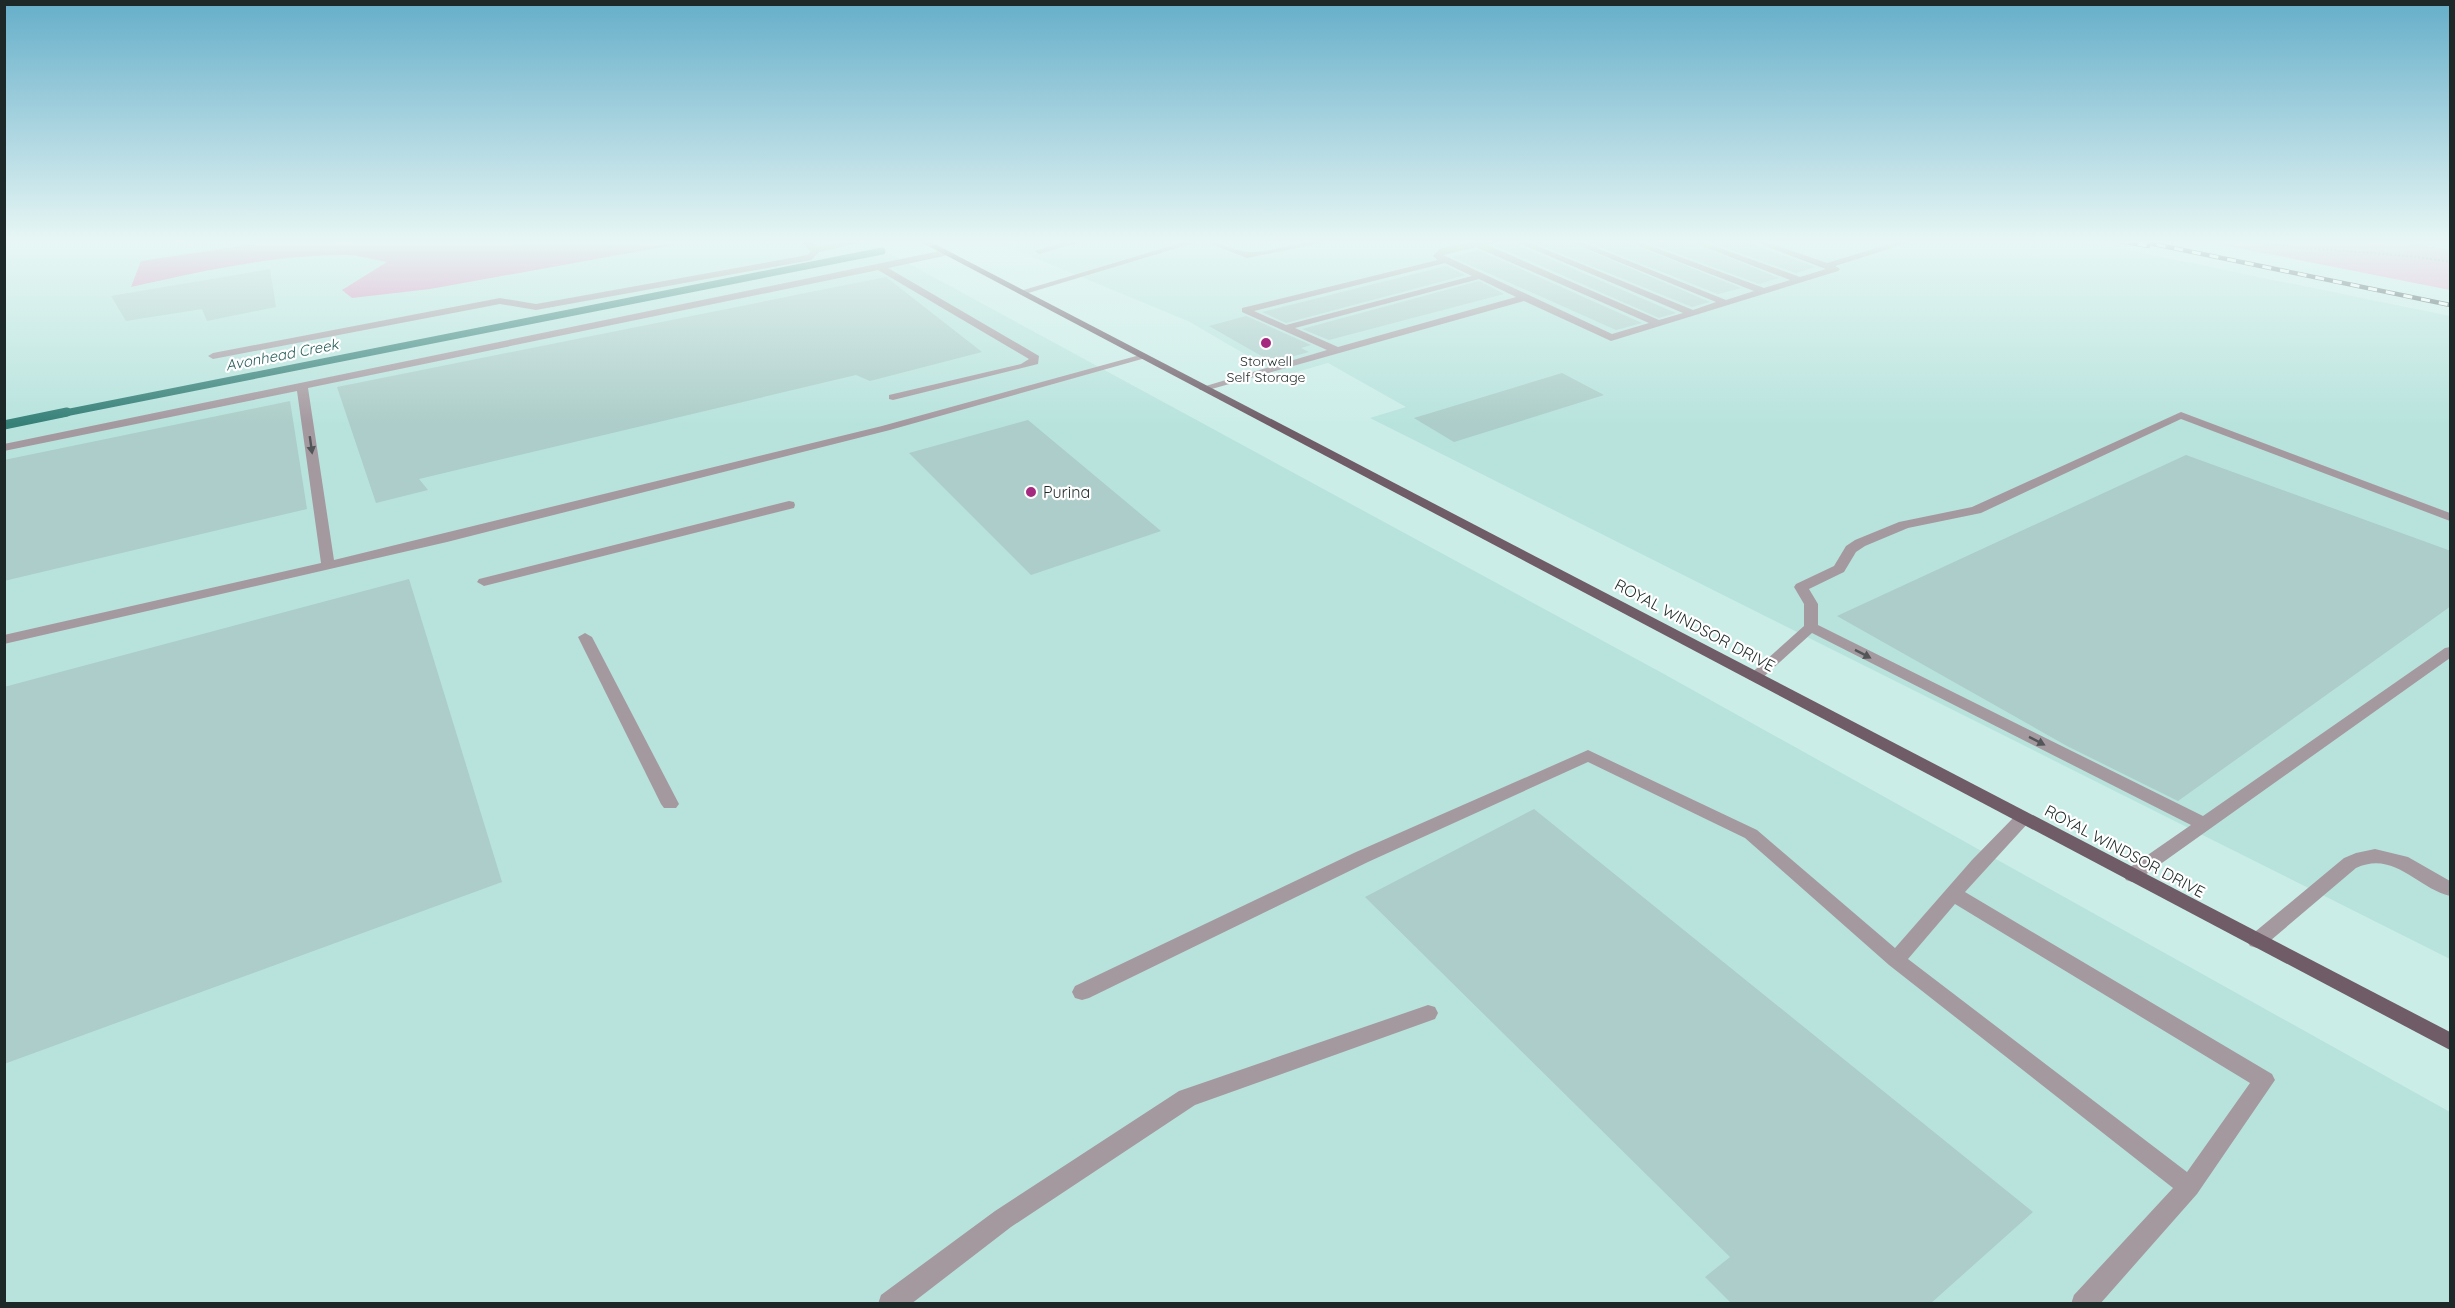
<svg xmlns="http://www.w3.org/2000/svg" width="2455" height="1308" font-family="Quicksand,sans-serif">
<rect width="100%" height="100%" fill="#cbede8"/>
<g fill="#b8e3dd">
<polygon points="5,241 867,241 1664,674 2450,1112 2450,1303 5,1304"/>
<polygon points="994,241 2083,241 2450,316 2450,959 1370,418 1406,407 1328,363 1283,376 1188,321"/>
</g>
<polygon fill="#eda3cf" points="2203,241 2399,241 2450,250 2450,290"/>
<path fill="#db89bb" d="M274,241H696L430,289L352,298L342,290L387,262C374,260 359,255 346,255C274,255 201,271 131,287L141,261Z"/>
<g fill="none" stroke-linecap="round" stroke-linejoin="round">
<polyline stroke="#368078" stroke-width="7" points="60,414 882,251"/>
<polyline stroke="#368078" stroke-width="9" points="4,425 67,412"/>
</g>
<g fill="#accdc9">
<polygon points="1530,241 1566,241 1710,302 1692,307"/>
<polygon points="1584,241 1624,241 1741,288 1718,294"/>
<polygon points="1643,241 1687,241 1779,278 1759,284"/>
<polygon points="1706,241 1743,241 1815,267 1796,273"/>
<polygon points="1513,243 1676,313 1659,318 1496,246"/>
<polygon points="1478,250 1642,323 1616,330 1452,257"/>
<polygon points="1446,266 1466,275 1286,323 1262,312"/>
<polygon points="270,269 276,307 207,321 202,309 126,321 111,296"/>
<polygon points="886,277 982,352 870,381 856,375 419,479 428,490 376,503 337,387"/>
<polygon points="1479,281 1504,294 1329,340 1302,329"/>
<polygon points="1246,316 1311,345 1301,348 1309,352 1272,362 1209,326"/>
<polygon points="1562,373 1604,395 1454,442 1414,418"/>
<polygon points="290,401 307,509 4,581 4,460"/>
<polygon points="1028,420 1161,531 1031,575 909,453"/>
<polygon points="2186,455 2451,551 2451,606 2178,801 2067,746 1837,616"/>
<polygon points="409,579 502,882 4,1064 4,687"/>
<polygon points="1534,809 2033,1212 1930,1304 1732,1304 1705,1277 1730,1257 1365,897"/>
</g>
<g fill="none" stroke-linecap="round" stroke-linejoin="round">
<path stroke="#8aa4a1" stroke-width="2" stroke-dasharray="2 2" stroke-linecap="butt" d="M2251,241C2317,253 2384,250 2450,262"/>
<g fill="#a599a0" fill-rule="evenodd">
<polygon points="800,241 809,241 818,247 850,241 866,241 819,252 811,260 536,310 500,304 213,359 208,356 213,353 500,298 536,304 808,255 811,251"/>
<polygon points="1070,241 1083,241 1039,254 1035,251"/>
<polygon points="1188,241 1200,241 1025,294 1017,292"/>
<path d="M1204,241C1220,241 1233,252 1249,252C1274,253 1303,239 1331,241L1247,258Z"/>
<path d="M1476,241H1500L1487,245L1659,320L1683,313L1514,241H1525L1693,310L1716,302L1568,241H1579L1726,300L1754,291L1626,241H1637L1764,288L1790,280L1689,241H1700L1800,277L1826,269L1752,241H1763L1827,263L1901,241H1913L1835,266L1840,269L1838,271L1611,341L1524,301L1208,390H1200L1199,388L1327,350L1242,312V308L1438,260L1433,256L1440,249ZM1476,247L1649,323L1612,334L1443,255ZM1445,263L1472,276L1286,325L1254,311ZM1479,279L1516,297L1338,347L1295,328Z"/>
<polygon points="945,250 948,251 948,255 888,268 1039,356 1038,364 893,400 889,399 889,395 1021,364 1029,359 878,270 308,388 334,560 882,426 1140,355 1149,357 890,430 447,542 4,644 4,635 321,563 297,391 4,451 4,444"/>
<polygon points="2181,412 2450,513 2450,521 2181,419 1981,513 1908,528 1865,546 1856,552 1844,572 1809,589 1818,604 1818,625 2203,816 2445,648 2450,647 2450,658 2138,880 2132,882 2126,880 2123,875 2126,870 2191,825 1812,633 1760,680 1750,680 1747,677 1804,626 1804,604 1794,587 1796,584 1834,566 1846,546 1855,540 1899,522 1972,507"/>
<polygon points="789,501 794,502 795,505 794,508 484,586 477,582 479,579"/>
<polygon points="585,633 592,637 679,804 676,808 664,808 661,804 578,637"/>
<path d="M1588,750L1757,830L1895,948L1972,860L2017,814H2029L2032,818L2029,822L1965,892L2272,1074L2275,1080L2197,1194L2100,1304H2071L2074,1295L2173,1188L1889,965L1745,838L1588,762L1368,862L1089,998L1082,1000L1075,998L1072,992L1075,986L1356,852ZM1955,904L2250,1083L2187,1172L1908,959Z"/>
<path d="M2375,849L2408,857L2450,881V896C2417,888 2394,850 2356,868L2264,946L2257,948L2250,946L2247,941L2250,936L2344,858L2356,853Z"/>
<polygon points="1428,1005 1435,1007 1438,1013 1435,1019 1195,1105 1011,1227 911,1304 878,1304 881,1295 995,1211 1179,1091"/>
</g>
<polygon fill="#6f5c67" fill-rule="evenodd" points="919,241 929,241 2450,1032 2450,1050"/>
<g stroke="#3d4d4b" stroke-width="4.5">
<g id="rail">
<polyline points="2120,241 2148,246"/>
<polyline points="2139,241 2450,305"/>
</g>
</g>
<use href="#rail" stroke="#fff" stroke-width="3" stroke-dasharray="9" stroke-linecap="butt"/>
</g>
<defs><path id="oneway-solid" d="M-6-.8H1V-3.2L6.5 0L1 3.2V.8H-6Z" transform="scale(1.5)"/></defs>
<g fill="#535658">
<use href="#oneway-solid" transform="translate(311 445) rotate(82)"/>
<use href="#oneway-solid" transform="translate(1863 654) rotate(27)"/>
<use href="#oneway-solid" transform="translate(2037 741) rotate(27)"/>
</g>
<linearGradient id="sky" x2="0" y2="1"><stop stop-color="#65aec9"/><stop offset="0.57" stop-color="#e8f7f5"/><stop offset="1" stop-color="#e8f7f5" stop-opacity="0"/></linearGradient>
<rect width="2455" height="424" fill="url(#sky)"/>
<g fill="#a52a7f" stroke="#fff" stroke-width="2">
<circle cx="1266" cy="343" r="6"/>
<circle cx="1031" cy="492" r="6"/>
</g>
<g text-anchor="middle" stroke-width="4.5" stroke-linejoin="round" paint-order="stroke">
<g font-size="14" fill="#1d2928" stroke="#fff">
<text x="1266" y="366">Storwell<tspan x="1266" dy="16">Self Storage</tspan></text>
</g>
<g font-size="15" font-style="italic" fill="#275e59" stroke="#fff">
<text transform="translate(282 355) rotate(-11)" y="5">Avonhead Creek</text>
</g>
<g font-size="16" fill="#1d2928" stroke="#fff" text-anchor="start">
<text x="1043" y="498">Purina</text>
</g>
<g font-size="16" fill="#1d2928" stroke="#fff">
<text transform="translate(1695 625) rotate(28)" y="6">ROYAL WINDSOR DRIVE</text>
<text transform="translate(2125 851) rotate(28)" y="6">ROYAL WINDSOR DRIVE</text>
</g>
</g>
<rect width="2455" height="1308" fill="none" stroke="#1d2928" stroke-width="12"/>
</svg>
